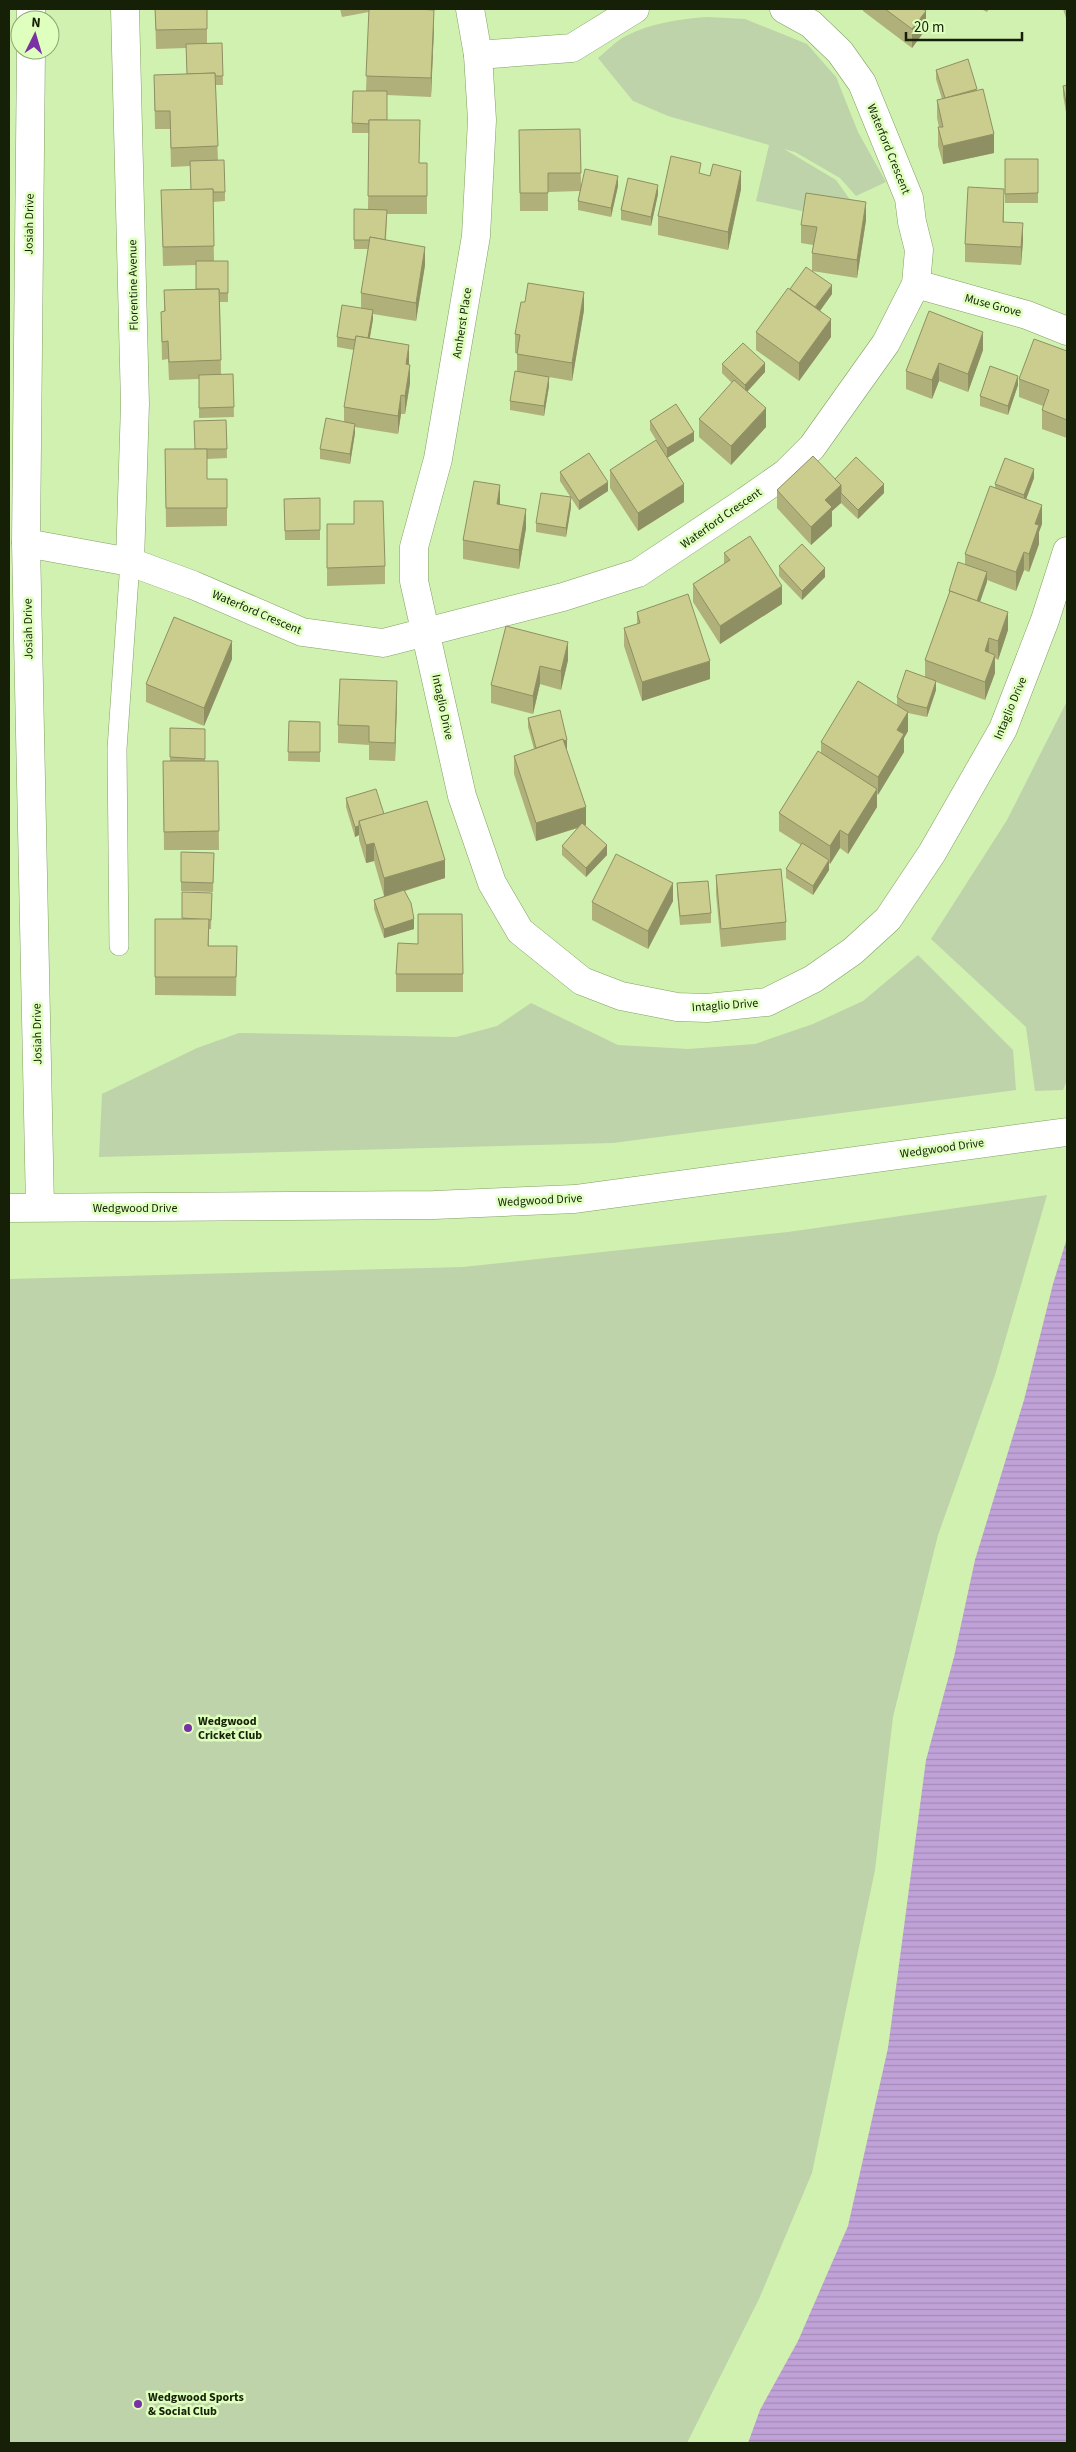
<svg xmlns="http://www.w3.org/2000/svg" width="1076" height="2452" font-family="'Source Sans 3',sans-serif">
<defs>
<pattern id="water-rules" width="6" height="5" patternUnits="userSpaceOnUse" patternTransform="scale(1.25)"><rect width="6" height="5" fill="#c0a2d8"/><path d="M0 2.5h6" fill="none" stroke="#a48bb8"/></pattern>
</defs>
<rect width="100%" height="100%" fill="#d1f1b0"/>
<g fill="#bed3a9">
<path d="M707,17L745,19L807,44L836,77L858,132L886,182L856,196L840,178L795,152L784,149L836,180L859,212H806L756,201L769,145L668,116L633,101L598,58C607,51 616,41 626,36C651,23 680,19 707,17Z"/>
<polygon points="1067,701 1067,1080 1063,1090 1035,1091 1026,1027 931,939 1007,820"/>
<polygon points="918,955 1013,1050 1016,1090 613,1143 99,1157 102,1094 197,1048 239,1033 456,1037 497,1026 531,1003 618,1045 688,1049 755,1044 813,1024 863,1001"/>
<polygon points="1047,1195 995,1375 938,1535 893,1717 875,1870 812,2173 759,2299 687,2443 9,2443 9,1279 463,1267 788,1232"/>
</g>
<polygon fill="url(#water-rules)" points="1067,1238 1067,2443 748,2443 760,2410 798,2341 848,2226 888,2048 926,1760 954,1657 975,1560 1024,1400 1053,1284"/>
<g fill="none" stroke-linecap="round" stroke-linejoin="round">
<g stroke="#82a062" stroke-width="20">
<polyline id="service" points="119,946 117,749 130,562"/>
</g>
<g stroke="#82a062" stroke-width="29">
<g id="minor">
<polyline points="125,9 135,404 130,562"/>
<polyline points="470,9 478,55 482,120 476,236 438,459 414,547 414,581 462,796 492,883 520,931 582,981 621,996 677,1007 707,1008 767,1002 813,979 853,951 888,919 932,853 1003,729 1045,620 1067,551"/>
<polyline points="31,20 31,9"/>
<polyline points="31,50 26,543 40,1207"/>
<polyline points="478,55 572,48 635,9"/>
<polyline points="916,284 1027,315 1067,331"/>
<polyline points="26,543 130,562 193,585 302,632 383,643 563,597 638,573 746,501 786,473 812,447 886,343 916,284 919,250 912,222 909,198 862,83 840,52 811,24 784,9"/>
</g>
</g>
<g stroke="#82a062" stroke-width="29">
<polyline id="tertiary" points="9,1208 434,1205 575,1199 1067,1132"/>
</g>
<use href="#service" stroke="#fff" stroke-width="19"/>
<use href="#minor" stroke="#fff" stroke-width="28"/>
<use href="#tertiary" stroke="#fff" stroke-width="28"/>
</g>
<g fill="#afb07a">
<polygon points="155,9 207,9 207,43 222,43 223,85 215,85 218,161 225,192 225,201 213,202 214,261 228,261 228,302 220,302 221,375 233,374 234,417 199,418 199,379 169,380 168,359 162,360 161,312 164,311 164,290 196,289 196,265 163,266 161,190 191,190 190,166 171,167 170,129 155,129 154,75 187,74 186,48 156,49"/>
<polygon points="340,9 416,9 434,28 431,97 387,95 387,120 419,163 427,163 427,214 387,214 386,240 425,265 416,321 373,314 373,319 370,338 409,364 410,383 405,414 401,414 398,434 355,427 355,433 350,464 320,459 320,449 344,422 344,407 354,350 337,347 337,337 361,308 361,293 368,249 354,249 354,240 368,209 369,133 352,133 352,123 366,91 369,12 342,17"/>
<polygon points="863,9 923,9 926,29 912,48 863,11"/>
<polygon points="981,9 989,9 987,12"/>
<polygon points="1063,9 1067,9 1067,21"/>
<polygon points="936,70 977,90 994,153 943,164 938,146 938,127 939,127 937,118 937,100 942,99 936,79"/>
<polygon points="1067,85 1067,118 1063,95 1063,86"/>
<polygon points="580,129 581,186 618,186 611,217 578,210 578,201 580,191 548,192 548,211 520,211 519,130"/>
<rect x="1005" y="159" width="33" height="44"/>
<polygon points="701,174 710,176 741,189 728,250 658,235 658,216"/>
<polygon points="658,194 651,226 621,220 621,210"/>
<polygon points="1004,207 1004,222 1023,241 1021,265 965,262 965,244"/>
<polygon points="866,220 857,278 812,271 812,253 813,245 801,243 801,225"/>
<polygon points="790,289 832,294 820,311 831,337 799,381 756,350 756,332"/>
<polygon points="584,310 572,381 549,377 549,386 544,416 510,410 510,401 517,371 517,353 515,353 515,334"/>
<polygon points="983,350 968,392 939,381 932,399 906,389 906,371"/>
<polygon points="1067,351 1067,438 1042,429 1042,410 1043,406 1019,397 1019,379"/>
<polygon points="722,364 765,372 747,392 766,427 731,465 699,437 699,419 732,383 722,373"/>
<polygon points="1018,385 1008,415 980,406 980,396"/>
<polygon points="226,420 227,458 207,459 207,479 227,479 227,526 166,527 165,449 195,449"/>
<polygon points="650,421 694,441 667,458 684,502 638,531 610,488 610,470 664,453 650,430"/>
<polygon points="560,472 608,491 579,510 560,481"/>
<polygon points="1034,478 1026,499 1042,524 1039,532 1039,544 1029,572 1024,570 1016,591 987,580 980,602 1008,630 998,660 995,658 995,673 985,700 936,682 936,690 927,717 908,713 908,731 904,738 904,752 877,795 877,807 848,854 840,848 830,864 829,863 829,870 813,895 786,878 786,869 801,845 779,831 779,813 821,753 821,742 897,705 897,697 925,677 925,660 949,595 949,591 965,565 965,554 995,488 995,484"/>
<polygon points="835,479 884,493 858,519 841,503 832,511 832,526 811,545 777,508 777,490"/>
<polygon points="320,498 320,540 285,540 284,499"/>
<polygon points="500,505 526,528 519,569 463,559 463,540"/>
<polygon points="571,507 566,537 536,532 536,523"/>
<polygon points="327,524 385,566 385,584 327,586"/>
<polygon points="724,553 782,604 720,644 693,602 693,584 724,564"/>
<polygon points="779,566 825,577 802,600 779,576"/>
<polygon points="637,612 710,679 642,701 624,646 624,628 637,624"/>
<polygon points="506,626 568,660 561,690 540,684 533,714 491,703 491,685"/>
<polygon points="232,659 204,726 146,702 146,684"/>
<polygon points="397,699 395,761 369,760 369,745 338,743 338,725"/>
<polygon points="528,718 567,749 566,749 586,825 585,825 607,855 586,877 562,855 562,846 578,828 536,841 514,774 514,756 534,749 528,727"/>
<polygon points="289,721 320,722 320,762 288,761"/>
<polygon points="170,728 205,729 205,761 218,761 219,850 164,850 163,761 170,761"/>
<polygon points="346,798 384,814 445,878 405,891 414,929 384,938 374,909 374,900 384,896 374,861 366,863 359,840 359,835 355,837 346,807"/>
<polygon points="181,852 214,853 213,892 181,891"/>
<polygon points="716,875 786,922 786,940 721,947 716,894"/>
<polygon points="677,883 711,913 711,923 680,925 677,893"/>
<polygon points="212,893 211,929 209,929 209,946 237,946 236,996 155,995 155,919 182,919"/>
<polygon points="673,901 648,949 592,920 592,902"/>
<rect x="396" y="974" width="67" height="18"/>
</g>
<g fill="#8e9063">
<polygon points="434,10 434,28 431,97 431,78"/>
<polygon points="926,11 926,29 912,48 912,29"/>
<polygon points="994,134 994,153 943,164 943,146"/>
<polygon points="741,171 741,189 728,250 728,232"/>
<polygon points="618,176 618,186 611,217 611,208"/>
<polygon points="658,185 658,194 651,226 651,217"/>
<polygon points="866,202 866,220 857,278 857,260"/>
<polygon points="1023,223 1023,241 1021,265 1021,247"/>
<polygon points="425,247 425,265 416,321 416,303"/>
<polygon points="832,285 832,294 814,319 814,309"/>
<polygon points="584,292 584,310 572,381 572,363"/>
<polygon points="373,310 373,319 367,352 367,343"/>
<polygon points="831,319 831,337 799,381 799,363"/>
<polygon points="983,332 983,350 968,392 968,374"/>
<polygon points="409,345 409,363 406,382 406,364"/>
<polygon points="765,363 765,372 745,394 745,385"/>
<polygon points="939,363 939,381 932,399 932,380"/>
<polygon points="410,365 410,383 405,414 405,396"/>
<polygon points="1018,376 1018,385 1008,415 1008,406"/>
<polygon points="549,377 549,386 544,416 544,406"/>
<polygon points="401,395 401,414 398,434 398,416"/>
<polygon points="766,408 766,427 731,465 731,446"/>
<polygon points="355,424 355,433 350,464 350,454"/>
<polygon points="694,432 694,441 667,458 667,448"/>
<polygon points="1034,469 1034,478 1024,505 1024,495"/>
<polygon points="608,482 608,491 579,510 579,501"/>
<polygon points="684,484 684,502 638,531 638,513"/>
<polygon points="884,484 884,493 858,519 858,510"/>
<polygon points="500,485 500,504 497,522 497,504"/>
<polygon points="841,485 841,503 832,511 832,526 811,545 811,527 825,500"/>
<polygon points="571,497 571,507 566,537 566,528"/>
<polygon points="1042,505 1042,524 1039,532 1039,544 1029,572 1029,554 1035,524"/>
<polygon points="526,509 526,528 519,569 519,550"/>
<polygon points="1024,552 1024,570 1016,591 1016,572"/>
<polygon points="825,568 825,577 802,600 802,591"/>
<polygon points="987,572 987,582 977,610 977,601"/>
<polygon points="782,586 782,604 720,644 720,626"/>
<polygon points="1008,612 1008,630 998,660 998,641"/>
<polygon points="989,638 989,657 985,651"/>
<polygon points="232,641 232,659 204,726 204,708"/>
<polygon points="568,642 568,660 561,690 561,671"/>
<polygon points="995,655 995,673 985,700 985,682"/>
<polygon points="710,661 710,679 642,701 642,682"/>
<polygon points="540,666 540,684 533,714 533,696"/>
<polygon points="397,681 397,699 395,761 395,743"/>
<polygon points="936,681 936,690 927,717 927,708"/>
<polygon points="908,712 908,731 904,738 904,752 878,795 878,777 897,730"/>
<polygon points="567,740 567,749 536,757 536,748"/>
<polygon points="877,789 877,807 848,854 848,835"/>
<polygon points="586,807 586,825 536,841 536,823"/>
<polygon points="359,826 359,835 355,837 355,827"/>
<polygon points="840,830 840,848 830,864 830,846"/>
<polygon points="374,843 374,861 366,863 366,845"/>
<polygon points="607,845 607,855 586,877 586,868"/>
<polygon points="445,860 445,878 384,897 384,878"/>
<polygon points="829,860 829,870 813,895 813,886"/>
<polygon points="673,883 673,901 648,949 648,931"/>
<polygon points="414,919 414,929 384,938 384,929"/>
</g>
<g fill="#cbcd8e" stroke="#8e9063">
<polygon points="155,9 207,9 207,29 156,30"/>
<polygon points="369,9 416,9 434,10 431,78 366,76"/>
<polygon points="885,9 923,9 926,11 912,29"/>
<polygon points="222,43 223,76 215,76 215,73 187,74 186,44"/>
<polygon points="968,59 977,89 945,98 936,70"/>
<polygon points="215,73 218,146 171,148 170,111 155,111 154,75"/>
<polygon points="1067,85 1067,108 1063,86"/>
<polygon points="983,89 994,134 943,146 938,127 943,127 937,100"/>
<polygon points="353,91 387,91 387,120 369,120 369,124 352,123"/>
<polygon points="369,120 420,120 419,163 427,163 427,196 368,196"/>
<polygon points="580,129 581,173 548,173 548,193 520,193 519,130"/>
<polygon points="671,156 701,163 699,173 710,176 713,164 741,171 728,232 658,216"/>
<polygon points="1005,159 1038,159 1038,193 1005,194"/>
<polygon points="224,160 225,192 213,192 213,189 191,190 190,161"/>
<polygon points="585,169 618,176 611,208 578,201"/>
<polygon points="628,178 658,185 651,217 621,210"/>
<polygon points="968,187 1004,189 1003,222 1023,223 1021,247 965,244"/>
<polygon points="213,189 214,246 163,247 161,190"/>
<polygon points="806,193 866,202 857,260 812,253 817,227 801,225"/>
<polygon points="354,209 387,210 385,240 370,237 370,240 354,240"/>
<polygon points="370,237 425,247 416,303 361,293"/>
<polygon points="196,261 228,261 228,293 219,293 219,289 196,289"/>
<polygon points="806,267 832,285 815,307 790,289"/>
<polygon points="528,283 584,292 572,363 517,354 520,335 515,334 521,302 525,302"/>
<polygon points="788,288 831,319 799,363 756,332"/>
<polygon points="219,289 221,360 169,362 168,341 162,342 161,312 165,311 164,290"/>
<polygon points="342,305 373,310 368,338 356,336 355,340 337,337"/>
<polygon points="929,311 983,332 968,374 939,363 932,380 906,371"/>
<polygon points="356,336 409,345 406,364 410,365 405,396 401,395 398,416 344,407"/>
<polygon points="1034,339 1067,351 1067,420 1042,410 1049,390 1019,379"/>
<polygon points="743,343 765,363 745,385 722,364"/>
<polygon points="990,366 1018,376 1008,406 980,396"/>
<polygon points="515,371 549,377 544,406 510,401"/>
<polygon points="233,374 234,407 199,408 199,375"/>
<polygon points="734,380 766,408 731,446 699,419"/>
<polygon points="676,404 694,432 667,448 650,421"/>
<polygon points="326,418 355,424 350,454 320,449"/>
<polygon points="226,420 227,449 195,449 194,421"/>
<polygon points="656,440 684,484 638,513 610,470"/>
<polygon points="165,449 207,449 207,479 227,479 227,508 166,508"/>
<polygon points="589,453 608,482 579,501 560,472"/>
<polygon points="813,456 841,485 825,500 832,507 811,527 777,490"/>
<polygon points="856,457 884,484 858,510 841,493 841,485 835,479"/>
<polygon points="1005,458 1034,469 1024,495 995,484"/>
<polygon points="474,481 500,485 497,504 526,509 519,550 463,540"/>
<polygon points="990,486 1042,505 1035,524 1039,525 1029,554 1024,552 1016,572 965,554"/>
<polygon points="541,493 571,497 566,528 536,523"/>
<polygon points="320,498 320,530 285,531 284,499"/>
<polygon points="354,501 383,501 385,566 327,568 327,524 354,524"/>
<polygon points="750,536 782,586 720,626 693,584 730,560 724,553"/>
<polygon points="802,544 825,568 802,591 779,566"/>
<polygon points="958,562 987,572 977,601 950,591 949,591"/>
<polygon points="950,591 1008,612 998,641 989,638 985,651 995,655 985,682 925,660"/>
<polygon points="688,594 710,661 642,682 624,628 640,623 637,612"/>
<polygon points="174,617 232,641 204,708 146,684"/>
<polygon points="506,626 568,642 561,671 540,666 533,696 491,685"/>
<polygon points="906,670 936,681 927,708 906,703 897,697"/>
<polygon points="340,679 397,681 395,743 369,742 369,726 338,725"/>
<polygon points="858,681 908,712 897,730 904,734 878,777 821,742"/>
<polygon points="560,710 567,740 563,741 563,739 536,748 528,718"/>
<polygon points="289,721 320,722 320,752 288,752"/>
<polygon points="170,728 205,729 205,759 170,757"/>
<polygon points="563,739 586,807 536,823 514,756"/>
<polygon points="818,751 877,789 848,835 840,830 830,846 779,813"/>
<polygon points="163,761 218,761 219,831 164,832"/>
<polygon points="376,789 384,814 359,821 359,826 355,827 346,798"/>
<polygon points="427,801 445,860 384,878 374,843 366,845 359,821"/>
<polygon points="582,823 607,845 586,868 562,846"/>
<polygon points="802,843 829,860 813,886 786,869"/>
<polygon points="181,852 214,853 213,883 181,882"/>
<polygon points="616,854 673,883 648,931 592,902"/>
<polygon points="781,869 786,922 721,929 716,875"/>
<polygon points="708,881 711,913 680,916 677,883"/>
<polygon points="404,890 411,903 414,919 384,929 374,900"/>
<polygon points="182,892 212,893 211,920 182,918"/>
<polygon points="418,914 462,914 463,974 396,974 398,943 418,944"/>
<polygon points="155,919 209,919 208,946 237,946 236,977 155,977"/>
</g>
<g fill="#7931a4" stroke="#deffbd" stroke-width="2">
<circle cx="188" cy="1728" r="5"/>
<circle cx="138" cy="2404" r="5"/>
</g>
<g text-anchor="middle" stroke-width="5" stroke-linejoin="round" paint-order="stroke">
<g font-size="12" fill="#152007" stroke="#deffbd">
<text transform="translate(889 149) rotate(68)" y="4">Waterford Crescent</text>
<text transform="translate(29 224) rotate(-89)" y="4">Josiah Drive</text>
<text transform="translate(133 285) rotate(-91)" y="4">Florentine Avenue</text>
<text transform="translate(993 305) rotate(15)" y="4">Muse Grove</text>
<text transform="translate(462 323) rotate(-81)" y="4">Amherst Place</text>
<text transform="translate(721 518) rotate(-35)" y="4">Waterford Crescent</text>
<text transform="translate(257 612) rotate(23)" y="4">Waterford Crescent</text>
<text transform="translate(28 629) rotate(-91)" y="4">Josiah Drive</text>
<text transform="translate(443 707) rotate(78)" y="4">Intaglio Drive</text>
<text transform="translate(1010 708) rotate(-67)" y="4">Intaglio Drive</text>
<text transform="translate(725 1005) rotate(-4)" y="4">Intaglio Drive</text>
<text transform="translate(37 1034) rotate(-91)" y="4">Josiah Drive</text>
<text transform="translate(942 1148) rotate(-8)" y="4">Wedgwood Drive</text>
<text transform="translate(540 1200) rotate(-3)" y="4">Wedgwood Drive</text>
<text x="135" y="1212">Wedgwood Drive</text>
</g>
<g font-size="12" font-weight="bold" fill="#152007" stroke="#deffbd" text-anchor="start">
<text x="198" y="1725">Wedgwood<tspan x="198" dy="14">Cricket Club</tspan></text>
<text x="148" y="2401">Wedgwood Sports<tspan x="148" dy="14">&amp; Social Club</tspan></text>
</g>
</g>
<rect width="1076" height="2452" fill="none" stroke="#152007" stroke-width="20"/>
<g transform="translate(35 35) rotate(5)"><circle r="24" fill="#deffbd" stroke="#8ea674"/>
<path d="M0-4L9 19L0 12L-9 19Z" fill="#7931a4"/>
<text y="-8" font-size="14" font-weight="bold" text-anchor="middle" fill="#152007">N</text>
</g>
<path d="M906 32v8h116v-8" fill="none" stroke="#152007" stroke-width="2.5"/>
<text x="914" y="32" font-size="15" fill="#152007" stroke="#deffbd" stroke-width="4" paint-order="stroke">20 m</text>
</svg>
